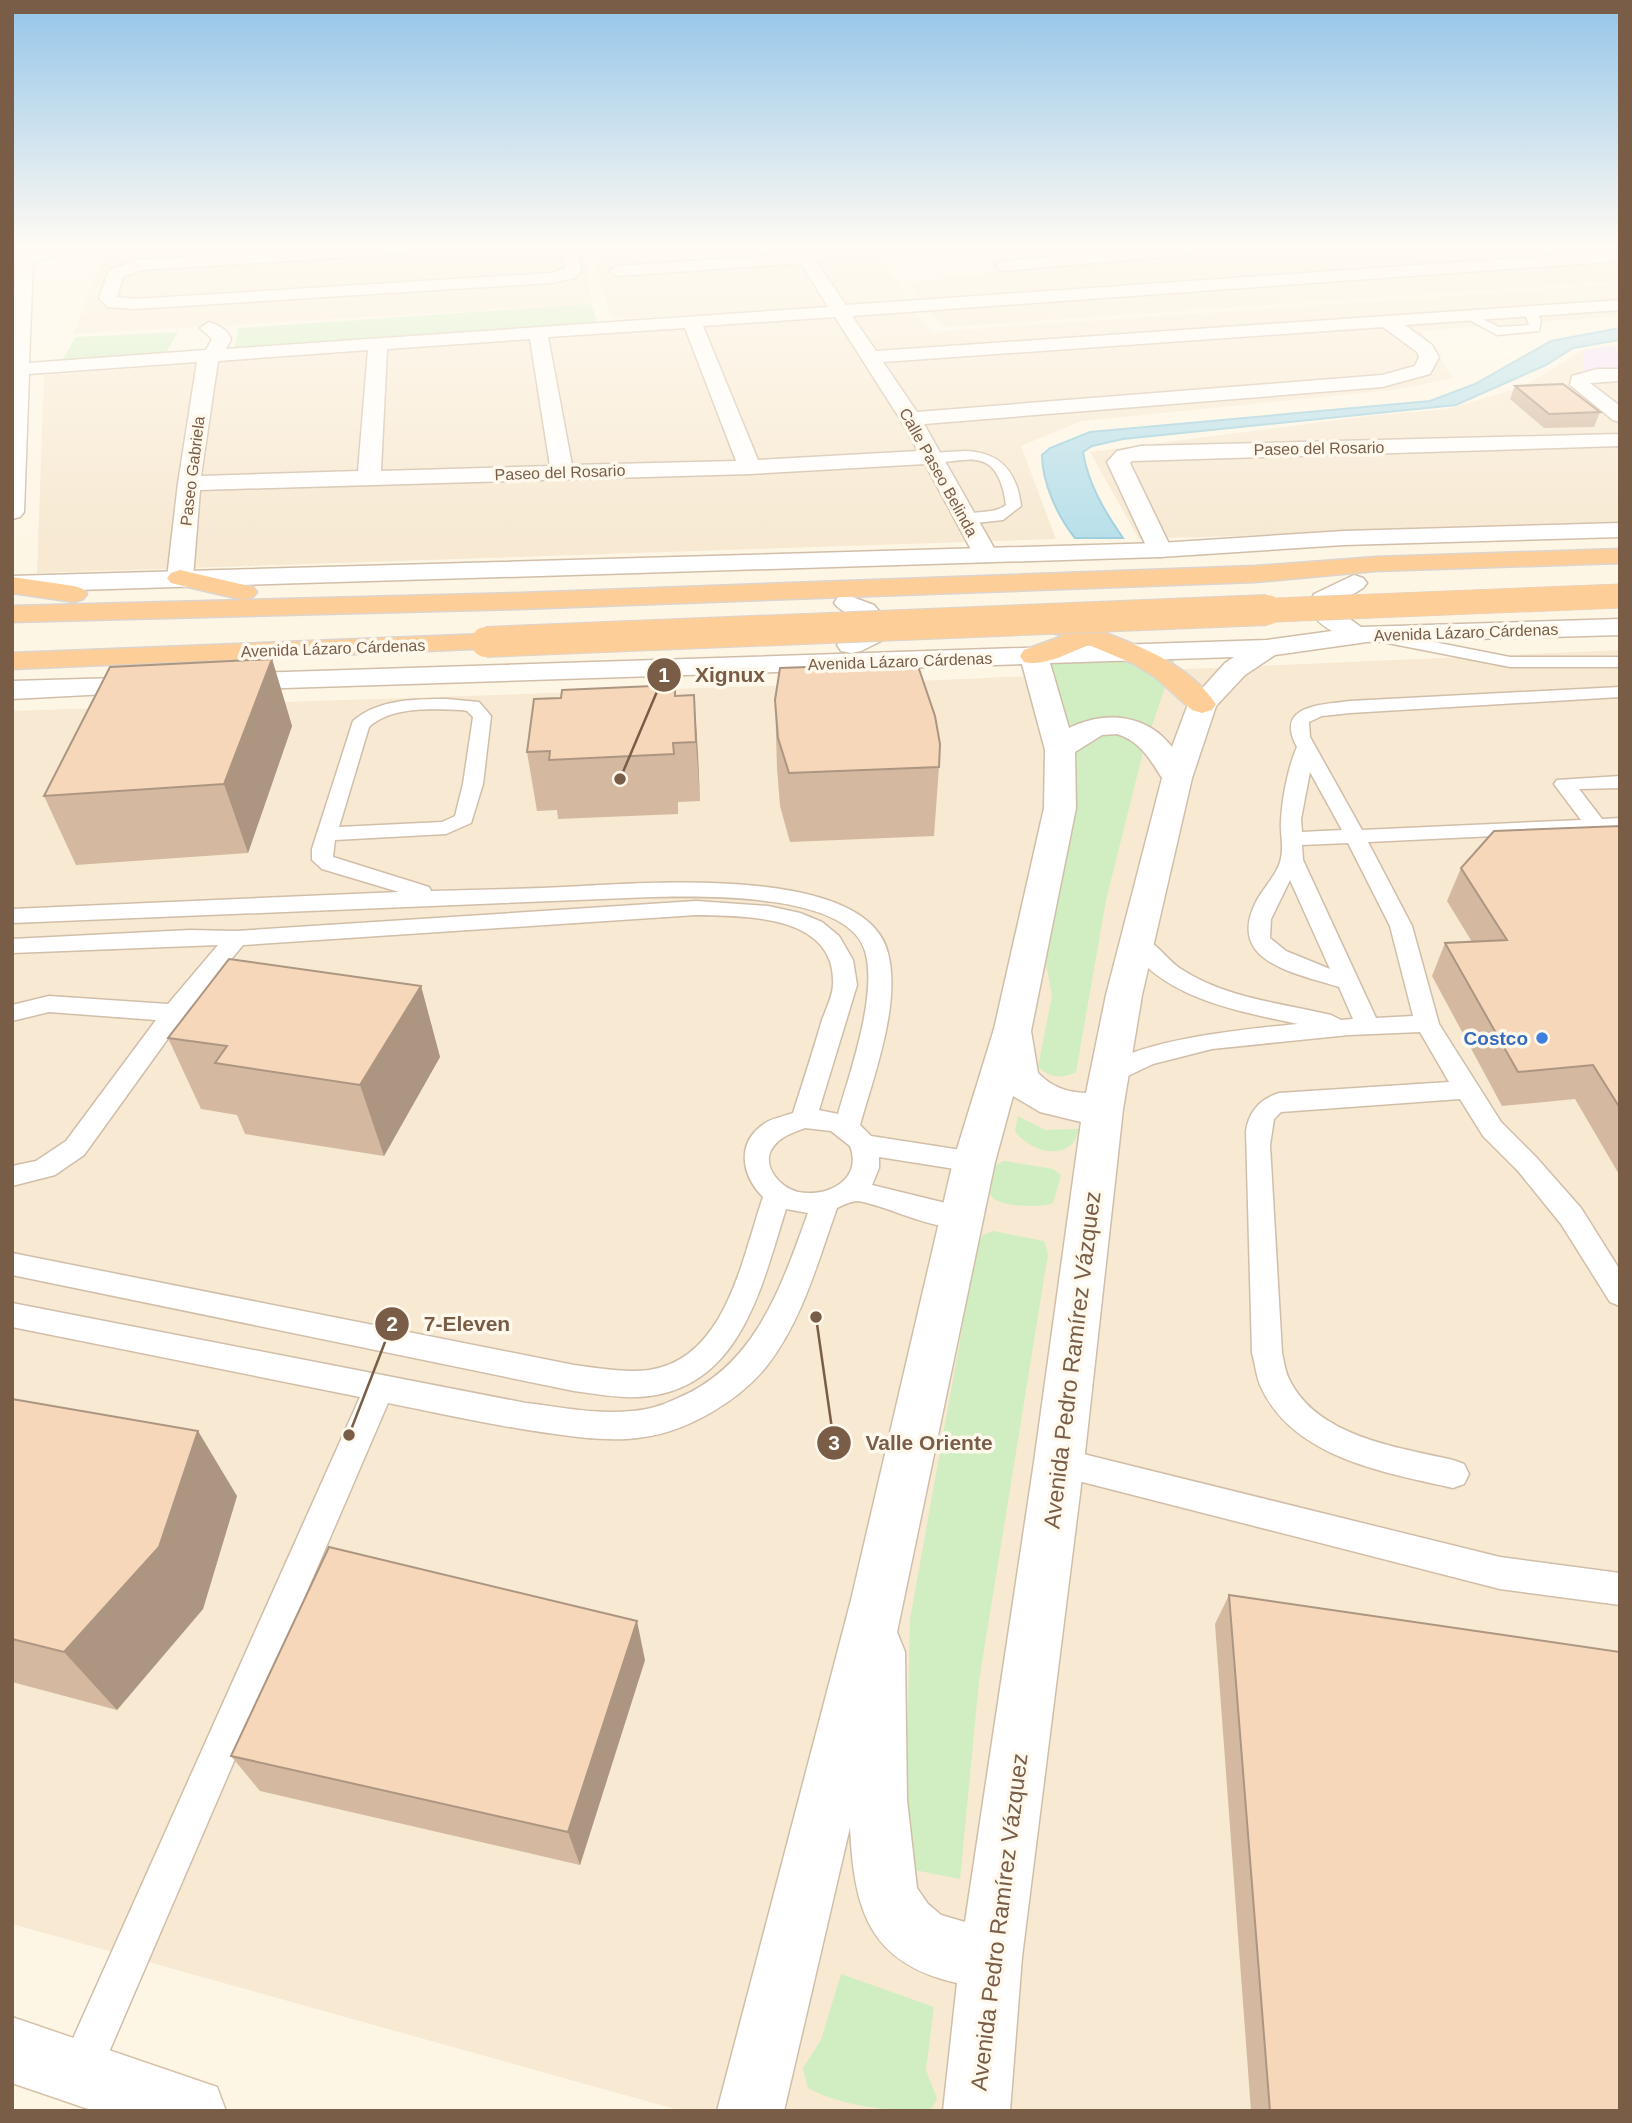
<svg xmlns="http://www.w3.org/2000/svg" width="1632" height="2123" font-family="Arial,sans-serif">
<rect width="100%" height="100%" fill="#fef6e5"/>
<g fill="#f7e9d2">
<polygon points="127,248 585,248 591,304 73,334 106,250"/>
<polygon points="591,248 782,248 788,255 816,253 814,248 906,248 876,252 911,303 612,319"/>
<polygon points="997,248 1620,248 1620,281 943,327 908,283 990,273"/>
<polygon points="1620,284 1620,316 1421,331 1453,378 1394,390 1082,421 1021,446 1056,539 37,573 44,375 825,317 914,313 932,332"/>
<polygon points="1620,345 1620,524 1139,539 1090,452 1369,416 1448,409 1524,386 1583,350"/>
<polygon points="1620,650 1620,2111 682,2111 12,1924 12,711 918,681"/>
</g>
<polygon fill="#f4e1fb" points="1620,345 1620,372 1583,373 1583,350"/>
<g fill="#d0eec1">
<polygon points="591,304 598,323 232,349 236,343 238,328"/>
<polygon points="178,332 166,353 61,362 76,337"/>
<path d="M1171,656L1174,661L1143,752L1106,900L1076,1072C1061,1079 1051,1078 1038,1067L1052,996L1041,936L1050,903L1043,660Z"/>
<path d="M1018,1116L1045,1130L1079,1129C1077,1134 1076,1141 1072,1144C1056,1160 1026,1147 1015,1131Z"/>
<path d="M1004,1161L1053,1169L1061,1175L1053,1203C1041,1208 1003,1207 993,1198C987,1192 990,1184 991,1177C993,1168 995,1164 1004,1161Z"/>
<polygon points="993,1231 1044,1241 1048,1254 979,1681 960,1879 904,1868 910,1619 977,1246 983,1235"/>
<path d="M841,1974L934,2007L926,2070L937,2099L930,2111C891,2111 843,2107 808,2088L803,2068L821,2040Z"/>
</g>
<path fill="#b7dfea" stroke="#9ccedd" stroke-width="2" d="M1620,328V340L1573,348L1546,365L1456,405L1123,439L1092,446L1083,452C1088,484 1105,512 1123,538H1075C1058,517 1042,483 1042,455L1050,448L1090,432L1430,401L1475,384L1551,341Z"/>
<g fill="none" stroke-linecap="round" stroke-linejoin="round">
<g stroke="#d1bea9" stroke-width="3">
<g id="service">
<polygon points="1530,308 1534,309 1541,320 1539,331 1497,335 1462,316 1472,314 1499,327 1529,325 1524,311"/>
<path d="M965,451C1000,452 1017,471 1021,506L1003,520L966,524L958,519C972,508 992,516 1006,505C996,428 946,477 923,457L930,453Z"/>
<polygon points="1368,629 1510,657 1620,657 1620,667 1510,667 1362,638 1359,634"/>
<path d="M1620,687V697L1350,713L1322,716L1309,722L1310,737L1362,830L1581,820L1554,784L1557,780L1620,776V788L1579,789L1602,819L1620,818V830L1368,842L1412,926L1439,1024L1501,1122L1536,1157L1581,1208L1620,1270V1306L1610,1302L1561,1224L1518,1171L1483,1136L1460,1099L1281,1112L1274,1119L1270,1145L1282,1353C1284,1361 1285,1371 1289,1379C1317,1437 1397,1447 1453,1460L1464,1464L1469,1474L1464,1484L1453,1488C1384,1472 1292,1458 1260,1385C1256,1375 1255,1363 1252,1353L1246,1131C1249,1111 1260,1099 1279,1093L1449,1082L1420,1032L1349,1035L1212,1049L1153,1064L1109,1085L1100,1082L1097,1076C1118,1040 1257,1028 1298,1024C1238,1011 1162,999 1126,942L1129,937C1150,931 1165,959 1181,969C1225,998 1281,1003 1331,1015L1341,1020L1353,1019L1339,987C1295,973 1224,962 1257,900C1264,887 1279,872 1281,858C1284,845 1280,834 1281,821C1282,799 1288,767 1297,747C1274,705 1321,705 1350,701ZM1310,772L1342,830L1302,832L1301,819ZM1348,843L1390,926L1413,1016L1376,1018L1303,860L1302,845ZM1290,880L1330,969L1286,951L1270,938L1271,919Z"/>
<path d="M447,699L479,702L491,716L483,784L471,823L446,834L335,840L333,857L429,887L431,891C475,890 520,889 564,887C634,884 866,862 888,953C901,1004 874,1075 860,1125L871,1136L974,1152L983,1155L987,1162L983,1169L974,1172L879,1157V1168L872,1185L962,1207L972,1210L976,1218L972,1226C941,1235 889,1206 858,1201C851,1201 843,1205 837,1208C818,1261 802,1322 766,1367C738,1401 688,1431 644,1437C615,1442 584,1438 555,1434C499,1427 444,1414 388,1403L94,2087L79,2093L64,2087L58,2072L360,1397L12,1327V1303L526,1403C561,1407 597,1415 632,1411C649,1410 663,1405 678,1398C756,1365 781,1287 808,1213L786,1209C761,1288 740,1392 638,1397C617,1398 595,1394 574,1391L12,1275V1253L574,1365C598,1368 624,1373 649,1370C726,1359 742,1258 763,1197C741,1175 735,1141 767,1122C774,1118 785,1116 793,1113C803,1082 813,1051 822,1020C826,1009 833,995 833,984C836,914 744,916 696,915L243,945L182,1019L84,1155L55,1175L12,1186V1166L36,1161L66,1141L156,1020L49,1012L12,1021V1005L49,996L168,1004L218,945L12,953V939L190,930L236,931L696,901L768,906L800,913L822,922L839,936L853,960L857,985L819,1110L838,1114C850,1072 878,994 865,951C848,892 701,896 652,897L12,923V909L399,892L322,869L312,860V849L353,721C378,699 416,699 447,699ZM462,710L467,711L473,717L463,784L455,816L442,822L339,827L369,727C392,706 432,709 462,710ZM805,1128L831,1131L850,1146C863,1179 828,1198 798,1192C780,1188 760,1165 773,1147C781,1136 793,1133 805,1128Z"/>
<polygon points="1059,1448 1500,1557 1620,1573 1620,1605 1500,1589 1059,1476 1048,1472 1043,1462 1048,1452"/>
</g>
</g>
<g stroke="#d1bea9" stroke-width="3">
<g id="minor">
<path d="M46,248H74L72,251L33,262L29,363L206,350L212,339L200,328L209,322C218,325 229,330 231,340L226,349L828,307L801,263L618,276L609,271L618,266L795,254L791,248H807L846,305L1620,251V261L852,316L876,351L1620,300V310L1405,325L1432,345L1439,357L1430,374L1382,387L924,424L998,555L995,560L986,562L977,560L974,555L925,464L750,474L200,490L193,578L189,583L180,586L171,583L167,578L178,483L197,362L29,374L24,512L20,517L12,519V327L16,265H12V255ZM835,317L900,419L918,451L758,460L703,326ZM1383,327L1417,352L1419,357L1415,366L1382,375L917,412L883,362ZM685,328L736,461L572,465L548,337ZM530,339L550,466L381,471L387,349ZM368,350L358,471L201,476L218,361Z"/>
<polygon points="330,248 426,248 418,253 141,270 123,277 117,297 134,299 552,273 565,268 561,248 577,248 582,269 575,278 552,283 134,309 108,307 99,298 109,270 138,260"/>
<polygon points="1146,248 1215,248 1207,253 1003,271 995,266 1003,261"/>
<polygon points="1597,369 1620,369 1620,381 1590,383 1620,406 1620,422 1613,420 1570,385 1572,376"/>
<polygon points="1620,434 1620,446 1132,461 1130,463 1172,550 1169,555 1160,557 1151,555 1148,550 1107,462 1117,451 1141,446"/>
</g>
</g>
<g stroke="#d1bea9" stroke-width="3">
<g id="tertiary">
<polygon points="1620,523 1620,537 1344,545 1160,557 12,592 12,576 1160,543 1344,531"/>
<path d="M1354,575L1363,578L1367,583L1363,588L1333,607L1361,627L1620,619V635L1367,642L1275,655L1245,675L1216,706L1192,778L1142,995L1123,1109L1084,1462L1022,1957L1010,2111H943L957,1983C868,1963 854,1909 850,1827L784,2111H717L851,1600L953,1162L994,1029L1044,808L1045,750L1022,664L224,690L214,688L210,682L214,676L224,674L1267,640L1332,631C1321,625 1314,618 1307,608L1314,594ZM1234,657L1225,663L1188,704L1172,747C1147,714 1105,710 1069,728L1050,663ZM1117,734C1140,741 1150,759 1162,778L1106,995L1086,1093C1066,1092 1052,1087 1038,1073L1031,1031L1076,808L1075,752L1102,735ZM1013,1096L1040,1112L1081,1122L1034,1462L965,1922L941,1915L928,1904L917,1888L907,1800L905,1652L897,1632L995,1162Z"/>
<path d="M847,595L874,605L888,622L883,640L861,651L851,653L841,651L837,645L841,639L860,630L862,623C853,614 841,613 834,603L838,597Z"/>
<polygon points="154,677 164,679 168,685 164,691 12,699 12,681"/>
</g>
</g>
<g stroke="#d7c1a9" stroke-width="3">
<polygon id="secondary" points="12,2017 217,2087 226,2111 94,2111 12,2083"/>
</g>
<g stroke="#dcd5cf" stroke-width="3">
<g id="trunk">
<polygon points="1620,549 1620,563 1376,571 1255,582 520,609 12,622 12,606 520,593 1255,566 1376,557"/>
<polygon points="180,570 253,587 257,592 253,597 244,600 171,583 167,578 171,573"/>
<polygon points="12,577 74,586 83,589 87,594 83,599 74,602 12,593"/>
<path d="M1025,608L1089,627L1105,628L1108,634C1148,649 1191,668 1216,704L1212,710L1202,713L1192,710L1155,677L1134,664L1089,645C1070,652 1045,667 1024,662L1020,656L1024,650L1063,636L1016,622L1012,616L1016,610Z"/>
<polygon points="486,634 496,636 500,642 496,648 12,669 12,653"/>
</g>
</g>
<use href="#service" fill="#fff" fill-rule="evenodd"/>
<use href="#minor" fill="#fff" fill-rule="evenodd"/>
<use href="#tertiary" fill="#fff" fill-rule="evenodd"/>
<use href="#secondary" fill="#fff" fill-rule="evenodd"/>
<use href="#trunk" fill="#fece98" fill-rule="evenodd"/>
<g stroke="#dcd5cf" stroke-width="25" stroke-linecap="butt">
<polyline id="trunk-bridge-far1" points="1224,612 1620,596"/>
</g>
<g stroke="#dcd5cf" stroke-width="32" stroke-linecap="butt">
<polyline id="trunk-bridge" points="486,642 1267,610"/>
</g>
<use href="#trunk-bridge-far1" stroke="#fece98" stroke-width="24"/>
<use href="#trunk-bridge" stroke="#fece98" stroke-width="30"/>
</g>
<g fill="#d4b9a0">
<polygon points="1515,386 1600,412 1594,427 1544,428 1510,399"/>
<polygon points="272,659 292,726 248,853 76,865 44,796"/>
<polygon points="694,695 700,801 678,802 678,814 558,819 557,810 537,811 527,752 676,696"/>
<polygon points="775,700 939,767 934,836 790,842 780,806 777,768"/>
<polygon points="1620,826 1620,1176 1575,1099 1502,1106 1432,976 1445,943 1472,942 1447,901 1461,868"/>
<polygon points="421,986 440,1057 384,1156 245,1134 237,1115 201,1109 168,1038"/>
<polygon points="12,1399 237,1496 203,1609 117,1710 12,1682"/>
<polygon points="1229,1595 1620,2111 1251,2111 1215,1624"/>
<polygon points="645,1660 580,1865 260,1791 231,1756"/>
</g>
<g fill="#ac9682">
<polygon points="272,659 292,726 248,853 224,784"/>
<polygon points="694,695 698,753 700,801 696,742"/>
<polygon points="421,986 440,1057 384,1156 360,1085"/>
<polygon points="198,1431 237,1496 203,1609 117,1710 64,1652"/>
<polygon points="637,1621 645,1660 580,1865 568,1832"/>
</g>
<g fill="#f6d7ba" stroke="#ac9682" stroke-width="2">
<polygon points="1563,384 1600,412 1549,414 1515,386"/>
<polygon points="272,659 224,784 44,796 110,667"/>
<polygon points="917,663 935,716 940,744 939,767 789,773 778,738 775,700 780,668"/>
<polygon points="675,685 675,696 694,695 696,742 673,743 674,754 549,760 550,751 527,752 534,699 561,698 562,690"/>
<polygon points="1620,826 1620,1108 1593,1065 1518,1072 1445,943 1507,940 1461,868 1494,831"/>
<polygon points="229,959 421,986 360,1085 215,1063 227,1046 168,1038"/>
<polygon points="12,1399 198,1431 159,1547 64,1652 12,1639"/>
<polygon points="329,1547 637,1621 568,1832 231,1756"/>
<polygon points="1229,1595 1620,1652 1620,2111 1270,2111"/>
</g>
<linearGradient id="sky" x2="0" y2="1"><stop stop-color="#94c5e9"/><stop offset="0.45" stop-color="#fffbf3"/><stop offset="1" stop-color="#fffbf3" stop-opacity="0"/></linearGradient>
<rect width="1632" height="546" fill="url(#sky)"/>
<circle fill="#3f7fe0" stroke="#fff9ed" stroke-width="2.5" cx="1542" cy="1038" r="7"/>
<g text-anchor="middle" stroke-width="7" stroke-linejoin="round" paint-order="stroke">
<g font-size="16" fill="#7a5d47" stroke="#fff9ed">
<text transform="translate(1319 448) rotate(-1)" y="6">Paseo del Rosario</text>
<text transform="translate(192 471) rotate(-83)" y="6">Paseo Gabriela</text>
<text transform="translate(560 472) rotate(-2)" y="6">Paseo del Rosario</text>
<text transform="translate(939 472) rotate(61)" y="6">Calle Paseo Belinda</text>
<text transform="translate(1466 632) rotate(-2)" y="6">Avenida Lázaro Cárdenas</text>
<text transform="translate(333 648) rotate(-2)" y="6">Avenida Lázaro Cárdenas</text>
<text transform="translate(900 661) rotate(-2)" y="6">Avenida Lázaro Cárdenas</text>
</g>
<g font-size="19" font-weight="bold" fill="#366cbe" stroke="#fff9ed" text-anchor="end">
<text x="1528" y="1045">Costco</text>
</g>
<g font-size="23" fill="#7a5d47" stroke="#fff9ed">
<text transform="translate(1072 1360) rotate(-83)" y="8">Avenida Pedro Ramírez Vázquez</text>
<text transform="translate(999 1922) rotate(-83)" y="8">Avenida Pedro Ramírez Vázquez</text>
</g>
</g>
<path fill="none" stroke="#7a5d47" stroke-width="2.5" d="M620 779L664 675M349 1435L392 1324M816 1317L834 1443"/>
<g fill="#7a5d47" stroke="#fff9ed" stroke-width="2.5">
<circle cx="620" cy="779" r="7"/>
<circle cx="349" cy="1435" r="7"/>
<circle cx="816" cy="1317" r="7"/>
<circle cx="664" cy="675" r="18"/>
<circle cx="392" cy="1324" r="18"/>
<circle cx="834" cy="1443" r="18"/>
</g>
<g font-size="21" text-anchor="middle" font-weight="bold" fill="#fff">
<text x="664" y="682">1</text>
<text x="392" y="1331">2</text>
<text x="834" y="1450">3</text>
</g>
<g font-size="21" text-anchor="middle" font-weight="bold" fill="#7a5d47" stroke="#fff9ed" stroke-width="7" stroke-linejoin="round" paint-order="stroke">
<text x="730" y="682">Xignux</text>
<text x="467" y="1331">7-Eleven</text>
<text x="929" y="1450">Valle Oriente</text>
</g>
<rect width="1632" height="2123" fill="none" stroke="#7a5d47" stroke-width="28"/>
</svg>
